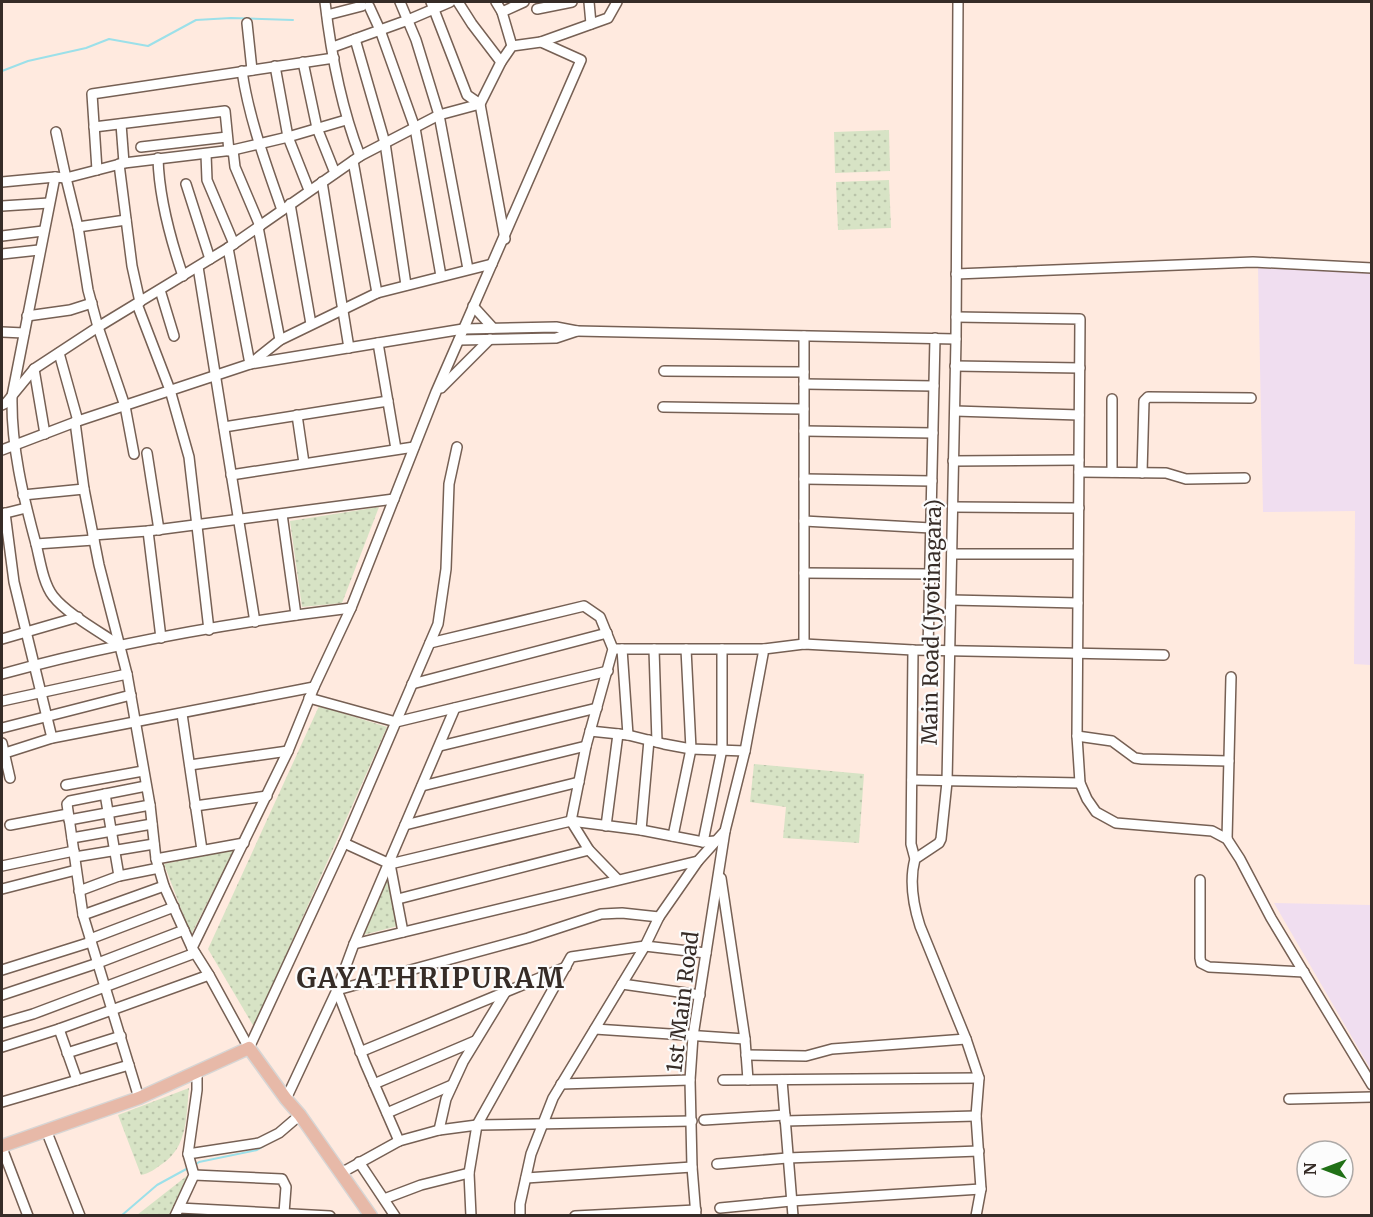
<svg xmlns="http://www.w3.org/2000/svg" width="1373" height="1217" font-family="Merriweather,serif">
<defs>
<pattern id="grass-dots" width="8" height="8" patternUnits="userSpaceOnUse" patternTransform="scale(1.5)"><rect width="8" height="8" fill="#d7e3c5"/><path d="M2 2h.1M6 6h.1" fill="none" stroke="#b9c3a9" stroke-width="1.8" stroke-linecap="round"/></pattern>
</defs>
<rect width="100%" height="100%" fill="#ffeadf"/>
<g fill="#f0def0">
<polygon points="1258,268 1371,273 1371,665 1354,664 1355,511 1263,512"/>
<polygon points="1274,903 1371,905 1371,1070"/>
</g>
<g fill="url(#grass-dots)">
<polygon points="889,130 890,171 835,173 834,132"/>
<polygon points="889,180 891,228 838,230 836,182"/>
<polygon points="379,507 342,603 302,607 290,521"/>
<polygon points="319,706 387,727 254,1027 208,949"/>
<polygon points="754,764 864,774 859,843 783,838 786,807 750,802"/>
<polygon points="234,849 191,935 164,864"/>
<polygon points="390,871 398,926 363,935"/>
<path d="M189,1088C186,1116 188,1147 162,1164C155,1169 150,1173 141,1175L118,1115Z"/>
<polygon points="188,1175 169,1215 137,1215"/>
</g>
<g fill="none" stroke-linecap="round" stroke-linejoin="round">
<g stroke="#9ce0e9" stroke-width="2">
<polyline points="2,71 28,61 86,48 109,39 148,46 196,20 231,18 293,20"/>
<polyline points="195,1165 199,1162 257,1150 264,1146"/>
<polyline points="121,1216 157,1185 190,1167"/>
</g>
<g stroke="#766054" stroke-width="12">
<g id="minor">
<path d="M325,2C331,54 341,107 360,156"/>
<polyline points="400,2 416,40 439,115 468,269"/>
<polyline points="431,2 467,95 480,104 505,239"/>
<polyline points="458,2 472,24 501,62"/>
<polyline points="496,2 502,12 512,46"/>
<polyline points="589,2 591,24"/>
<path d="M958,2L956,339L947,782L941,839L939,843L915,859C909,881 913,904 920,926L966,1039L979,1078L976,1116L981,1189L976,1216"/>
<polyline points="369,6 380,30 415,128 441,276"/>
<polyline points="537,9 572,2"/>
<polyline points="502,12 524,2"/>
<polyline points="327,15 362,6"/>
<polyline points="247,23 252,70"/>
<polyline points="355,39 385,143 406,285"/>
<polyline points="541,42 608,18 617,2"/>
<polyline points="333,47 408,20 450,2"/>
<polyline points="303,62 317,128 335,173"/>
<polyline points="275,66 288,137 309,190"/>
<path d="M242,71C249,119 266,164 282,210"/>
<polyline points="121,124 124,163"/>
<polyline points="94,127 225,111 229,151"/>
<polyline points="56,132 66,178 78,227 88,290 98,327 125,406 134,454"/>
<polyline points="141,147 227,137"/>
<polyline points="233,150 235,167 260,226"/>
<polyline points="206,154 207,180 234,244"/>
<path d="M158,158C159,198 170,238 183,276"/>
<polyline points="353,161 377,293"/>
<polyline points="119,164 132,266 140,302"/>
<polyline points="97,170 92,94 334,58"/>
<path d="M55,177L12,396C11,446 23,496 36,544C40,560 43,583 53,596C67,614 100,632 119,645"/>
<polyline points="2,182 55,177 66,178 124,163 233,150 288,137 346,120"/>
<polyline points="322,182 349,348"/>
<polyline points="186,184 210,259"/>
<polyline points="290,204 311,324"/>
<polyline points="2,206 49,203"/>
<polyline points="78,227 126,220"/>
<polyline points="258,227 280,340"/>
<polyline points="2,236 43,231"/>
<polyline points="228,248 250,364 280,340 377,293 492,264"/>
<polyline points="2,254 39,250"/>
<polyline points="198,267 255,622"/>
<polyline points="956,274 1253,262 1372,268"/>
<polyline points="160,290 174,336"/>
<polyline points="137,304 170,390 189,457 209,630"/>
<polyline points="473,306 493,328"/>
<polyline points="27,316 70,310 92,303"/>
<polyline points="956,317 1080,319 1077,736 1080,783 1087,799 1096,812 1116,823 1212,831 1227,839 1240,859 1271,918 1372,1085"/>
<polyline points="577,331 956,339"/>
<polyline points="2,332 24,333"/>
<polyline points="378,343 396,449"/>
<polyline points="59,353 78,421"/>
<polyline points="955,366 1080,368"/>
<polyline points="34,369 45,434"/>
<polyline points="664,371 804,372"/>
<polyline points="804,384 934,386"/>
<polyline points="441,388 490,339"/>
<polyline points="2,405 6,403 34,369 98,327 228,248 360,156 439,115 480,104 501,62 512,46 541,42 581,60 436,392 351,608 314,687 288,751 192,948"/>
<polyline points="663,407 804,409"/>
<polyline points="955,411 1079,415"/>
<polyline points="297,415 304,463"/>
<polyline points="75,422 84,489 99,565 127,674 150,805 156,859 164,886 192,948 209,975 249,1048"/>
<polyline points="224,427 388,401"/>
<polyline points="804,431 933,433"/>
<polyline points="2,450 78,421 250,364 463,329 556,327 577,331 556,338 459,340"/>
<polyline points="147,453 159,530"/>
<polyline points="953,461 1079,460"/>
<polyline points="1079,472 1166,473 1186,479 1245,478"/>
<polyline points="1112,472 1112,399"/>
<polyline points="1142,473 1144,401 1148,397 1251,398"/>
<polyline points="231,475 414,447"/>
<polyline points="804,479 932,481"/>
<polyline points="23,495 84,489"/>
<polyline points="953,507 1079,508"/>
<polyline points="5,513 14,582 52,738"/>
<polyline points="2,514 26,508"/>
<polyline points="282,514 296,615"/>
<polyline points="804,521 931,528"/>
<polyline points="148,531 161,638"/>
<polyline points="93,535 148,531 394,499"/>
<polyline points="36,544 94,540"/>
<polyline points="952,554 1078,554"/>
<polyline points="804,573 930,574"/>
<polyline points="951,600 1078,603"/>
<polyline points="2,639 78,617"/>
<polyline points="430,643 584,606 600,617 613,649 586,746 571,821 589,850 617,879"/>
<polyline points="804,644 804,336"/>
<polyline points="613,649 764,649"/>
<polyline points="622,649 628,735"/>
<polyline points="654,649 657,742"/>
<polyline points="913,650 911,844 915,859"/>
<polyline points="928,650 935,338"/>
<path d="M2,674C115,643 234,622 351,608"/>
<polyline points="412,684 607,633"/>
<polyline points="309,698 396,722 608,671"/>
<polyline points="2,701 127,674"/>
<polyline points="182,714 202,850"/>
<polyline points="2,728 131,695"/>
<polyline points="590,731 628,735 664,744 691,749 745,751"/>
<polyline points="1077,736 1112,741 1135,758 1142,759 1229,761"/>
<polyline points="2,743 10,778"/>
<polyline points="440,746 597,708"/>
<polyline points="2,754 52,738 314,687"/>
<polyline points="190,765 288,751"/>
<polyline points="912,780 1080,783"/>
<polyline points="66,785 143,771"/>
<polyline points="422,786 586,746"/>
<polyline points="105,794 119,876"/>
<polyline points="195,806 267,796"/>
<polyline points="69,820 150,805"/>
<polyline points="10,825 68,814"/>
<polyline points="405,825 579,782"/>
<polyline points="606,826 618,734"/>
<polyline points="641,830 649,740"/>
<polyline points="673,836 691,749 686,649"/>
<polyline points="72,838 152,824"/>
<polyline points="1227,839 1231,677"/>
<polyline points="703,842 722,749 722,649"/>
<polyline points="344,843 390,864 571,821 641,830 703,842 715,841"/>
<polyline points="75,857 154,844"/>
<polyline points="156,859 244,843"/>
<polyline points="390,864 403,932"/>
<polyline points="2,866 74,851"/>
<polyline points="721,878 745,1039 748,1080"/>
<polyline points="1200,880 1200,958 1201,963 1209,967 1304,972"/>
<polyline points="2,889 76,870"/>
<polyline points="79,891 119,876 159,868"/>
<polyline points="398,899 589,850"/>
<polyline points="83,915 164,886"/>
<polyline points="90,939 174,907"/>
<polyline points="354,944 698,861"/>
<polyline points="2,970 91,942"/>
<polyline points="622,984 700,995"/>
<polyline points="2,995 98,963 184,930"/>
<polyline points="2,1023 33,1014 195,953"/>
<polyline points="59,1029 77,1080"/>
<polyline points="595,1029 745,1039"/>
<polyline points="2,1047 59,1029 209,975"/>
<polyline points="249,1048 344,843 438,624 446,569 449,484 457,447"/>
<polyline points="360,1052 566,967"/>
<polyline points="67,1053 121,1036"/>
<polyline points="746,1055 806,1056 832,1049 966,1039"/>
<polyline points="723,1080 979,1078"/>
<polyline points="782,1080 793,1216"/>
<polyline points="374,1084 475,1041"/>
<polyline points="561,1084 690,1080"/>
<polyline points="139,1098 83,915 67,804 70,801 146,786"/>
<polyline points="286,1099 337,990 354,944 455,708"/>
<polyline points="1289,1099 1372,1097"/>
<polyline points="2,1102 129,1065"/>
<polyline points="387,1113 452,1085"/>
<polyline points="704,1120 785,1115"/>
<polyline points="785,1121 976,1116"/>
<polyline points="46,1130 80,1216"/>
<polyline points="439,1130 446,1099 463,1062 505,993"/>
<polyline points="399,1141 365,1063 337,990 528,938 601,914 622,913 659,917"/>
<polyline points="2,1148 28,1216"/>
<polyline points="188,1154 259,1143 279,1133 300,1115"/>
<polyline points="359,1162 395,1216"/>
<polyline points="717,1164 787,1158 979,1151"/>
<polyline points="341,1173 399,1141 439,1130 477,1125 692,1121"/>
<polyline points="194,1175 282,1179 286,1187 284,1213"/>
<polyline points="526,1178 692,1167"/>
<polyline points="384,1199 421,1185 469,1173"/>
<polyline points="179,1208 330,1216"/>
<polyline points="720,1208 791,1201 981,1189"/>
<polyline points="175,1216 194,1175 188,1154 197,1090 197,1073"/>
<polyline points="471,1216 469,1173 477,1125 571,957 645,946 706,953"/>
<polyline points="520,1216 520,1204 531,1154 553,1098 645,946 659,917 698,861 725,831 745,751 764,649 804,644 913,650 1164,655"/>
<polyline points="575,1216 696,1210"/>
<polyline points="696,1216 692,1167 690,1080 693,1036 725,831"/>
</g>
</g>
<g stroke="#d7d5d4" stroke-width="15">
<polyline id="major" points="2,1146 139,1098 249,1048 286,1099 300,1115 371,1216"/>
</g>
<use href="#minor" stroke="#fff" stroke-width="9"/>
<use href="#major" stroke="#e7b9a8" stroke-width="12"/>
</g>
<g text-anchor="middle" stroke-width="4.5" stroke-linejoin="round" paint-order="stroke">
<g font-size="21" fill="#362c27" stroke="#fcfcfc">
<text transform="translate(932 622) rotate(-89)" y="7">Main Road (Jyotinagara)</text>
<text transform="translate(683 1002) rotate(-83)" y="7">1st Main Road</text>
</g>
<g font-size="27" font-weight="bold" letter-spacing="1.5" fill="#362c27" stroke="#fcfcfc">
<text x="431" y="988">GAYATHRIPURAM</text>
</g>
</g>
<rect width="1373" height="1217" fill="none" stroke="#362c27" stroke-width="6"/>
<g transform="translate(1325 1169) rotate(270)"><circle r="28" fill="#fcfcfc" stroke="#ada9a7" stroke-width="1.5"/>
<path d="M0-4.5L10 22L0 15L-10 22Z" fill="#207016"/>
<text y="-9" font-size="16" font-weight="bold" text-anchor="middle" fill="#362c27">N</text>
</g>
</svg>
